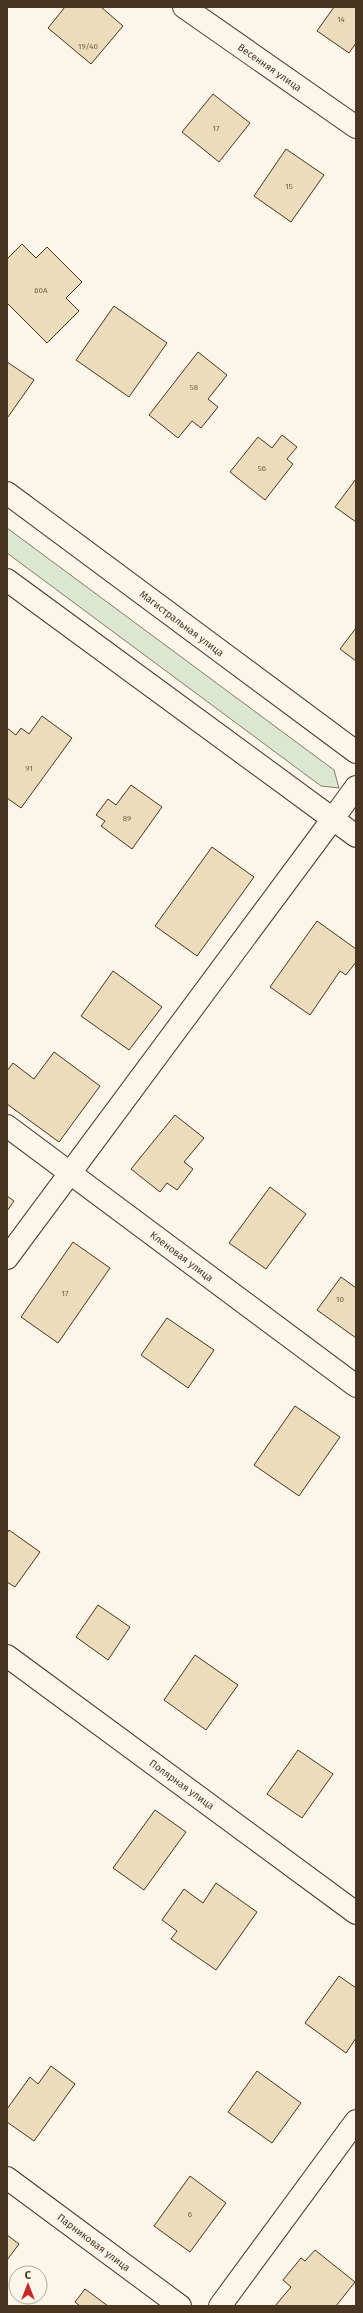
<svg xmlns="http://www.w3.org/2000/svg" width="363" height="2313" font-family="'Fira Sans',sans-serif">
<rect width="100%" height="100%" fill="#fbf6e9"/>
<polygon fill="#dce7d0" stroke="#887966" points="7,528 334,770 339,788 321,786 7,553"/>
<g fill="#ecdcbc" stroke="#4a3520">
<polygon points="65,7 101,7 123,26 91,64 48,28"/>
<polygon points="334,7 356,7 356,43 349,53 317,31"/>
<polygon points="213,94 250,123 219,162 182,132"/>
<polygon points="286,149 324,175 291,222 254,196"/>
<polygon points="22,244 36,258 47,247 82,282 66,298 79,311 47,343 7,303 7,259"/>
<polygon points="114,306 167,343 129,397 76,360"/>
<polygon points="198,352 227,375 208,399 218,407 201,428 192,421 178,438 149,415"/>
<polygon points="7,362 34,380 8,417 7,416"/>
<polygon points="282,435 297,447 287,459 293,464 265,500 230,472 258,437 272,448"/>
<polygon points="356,479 356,522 335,507"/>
<polygon points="356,628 356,661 340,649"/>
<polygon points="42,716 72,738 21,808 7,798 7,728 16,735 21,728 29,734"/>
<polygon points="131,785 162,807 132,849 101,826 105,821 96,815 108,799 116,805"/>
<polygon points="212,847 254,877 197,956 155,926"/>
<polygon points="317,921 356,949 356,962 346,975 340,971 310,1015 270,987"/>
<polygon points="113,971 162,1007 129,1050 81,1016"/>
<polygon points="54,1052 100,1086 59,1142 7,1104 7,1071 13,1063 34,1079"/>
<polygon points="175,1115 204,1138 184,1162 193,1169 177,1190 167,1183 160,1192 131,1169"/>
<polygon points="270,1187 306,1214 266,1269 229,1243"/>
<polygon points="7,1196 14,1201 7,1211"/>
<polygon points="73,1242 110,1268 58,1343 21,1317"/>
<polygon points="341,1277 356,1288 356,1338 317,1310"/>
<polygon points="167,1318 214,1350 188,1388 141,1355"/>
<polygon points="295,1406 340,1437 299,1496 254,1465"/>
<polygon points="9,1530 40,1552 15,1587 7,1582 7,1533"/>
<polygon points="98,1605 130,1627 108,1660 76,1637"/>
<polygon points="195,1655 238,1685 206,1730 164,1700"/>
<polygon points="298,1750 333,1774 302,1818 267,1794"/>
<polygon points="155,1810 186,1832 144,1890 113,1868"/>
<polygon points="216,1883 257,1912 216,1970 171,1939 177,1931 162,1920 184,1889 203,1903"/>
<polygon points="339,1976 356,1988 356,2038 346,2053 305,2023"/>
<polygon points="51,2066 75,2084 34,2141 7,2122 7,2109 30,2077 38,2084"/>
<polygon points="257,2071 301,2103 272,2143 228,2112"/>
<polygon points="190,2176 226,2203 190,2252 154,2226"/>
<polygon points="7,2235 19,2244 7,2260"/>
<polygon points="315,2250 355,2282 336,2306 275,2306 291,2287 283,2280 301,2258 305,2261"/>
<polygon points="85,2289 108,2306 80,2306 75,2302"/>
</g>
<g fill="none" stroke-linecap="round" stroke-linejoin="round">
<g stroke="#4a3520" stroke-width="24">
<g id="minor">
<polyline points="184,7 356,127"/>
<polyline points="7,1126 356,1386"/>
<polyline points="7,1258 332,820"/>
<polyline points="7,1656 356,1913"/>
<polyline points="7,2178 180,2306"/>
<polyline points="220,2306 356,2121"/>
</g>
</g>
<g stroke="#4a3520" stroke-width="24">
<g id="secondary">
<polyline points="7,493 356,752"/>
<polyline points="7,580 356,836"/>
<polyline points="332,820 356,787"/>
</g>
</g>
<use href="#minor" stroke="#fbf6e9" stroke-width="22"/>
<use href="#secondary" stroke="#fbf6e9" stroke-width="22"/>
</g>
<g text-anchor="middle" stroke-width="3" stroke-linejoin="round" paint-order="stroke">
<g font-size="8" fill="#725f47">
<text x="341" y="22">14</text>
<text x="88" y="49">19/40</text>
<text x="216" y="131">17</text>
<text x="289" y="189">15</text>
<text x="41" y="293">60А</text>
<text x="194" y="390">58</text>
<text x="262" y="471">56</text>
<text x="29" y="771">91</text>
<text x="127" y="821">89</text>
<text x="65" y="1296">17</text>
<text x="340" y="1302">10</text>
<text x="190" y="2217">6</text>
</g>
<g font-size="10" fill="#4a3520" stroke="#fbf6e9">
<text transform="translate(270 67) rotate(35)" y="4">Весенняя улица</text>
<text transform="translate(182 623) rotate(37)" y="4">Магистральная улица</text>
<text transform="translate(182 1256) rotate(37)" y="4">Кленовая улица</text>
<text transform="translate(182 1784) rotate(36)" y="4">Полярная улица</text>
<text transform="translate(94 2242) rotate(37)" y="4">Парниковая улица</text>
</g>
</g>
<rect width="363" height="2313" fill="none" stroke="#4a3520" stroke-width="16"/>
<g transform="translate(28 2285)"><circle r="19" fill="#fbf6e9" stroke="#b4a999"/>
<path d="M0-3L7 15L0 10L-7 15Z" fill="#c62828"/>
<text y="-6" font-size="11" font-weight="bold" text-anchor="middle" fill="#4a3520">С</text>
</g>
</svg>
